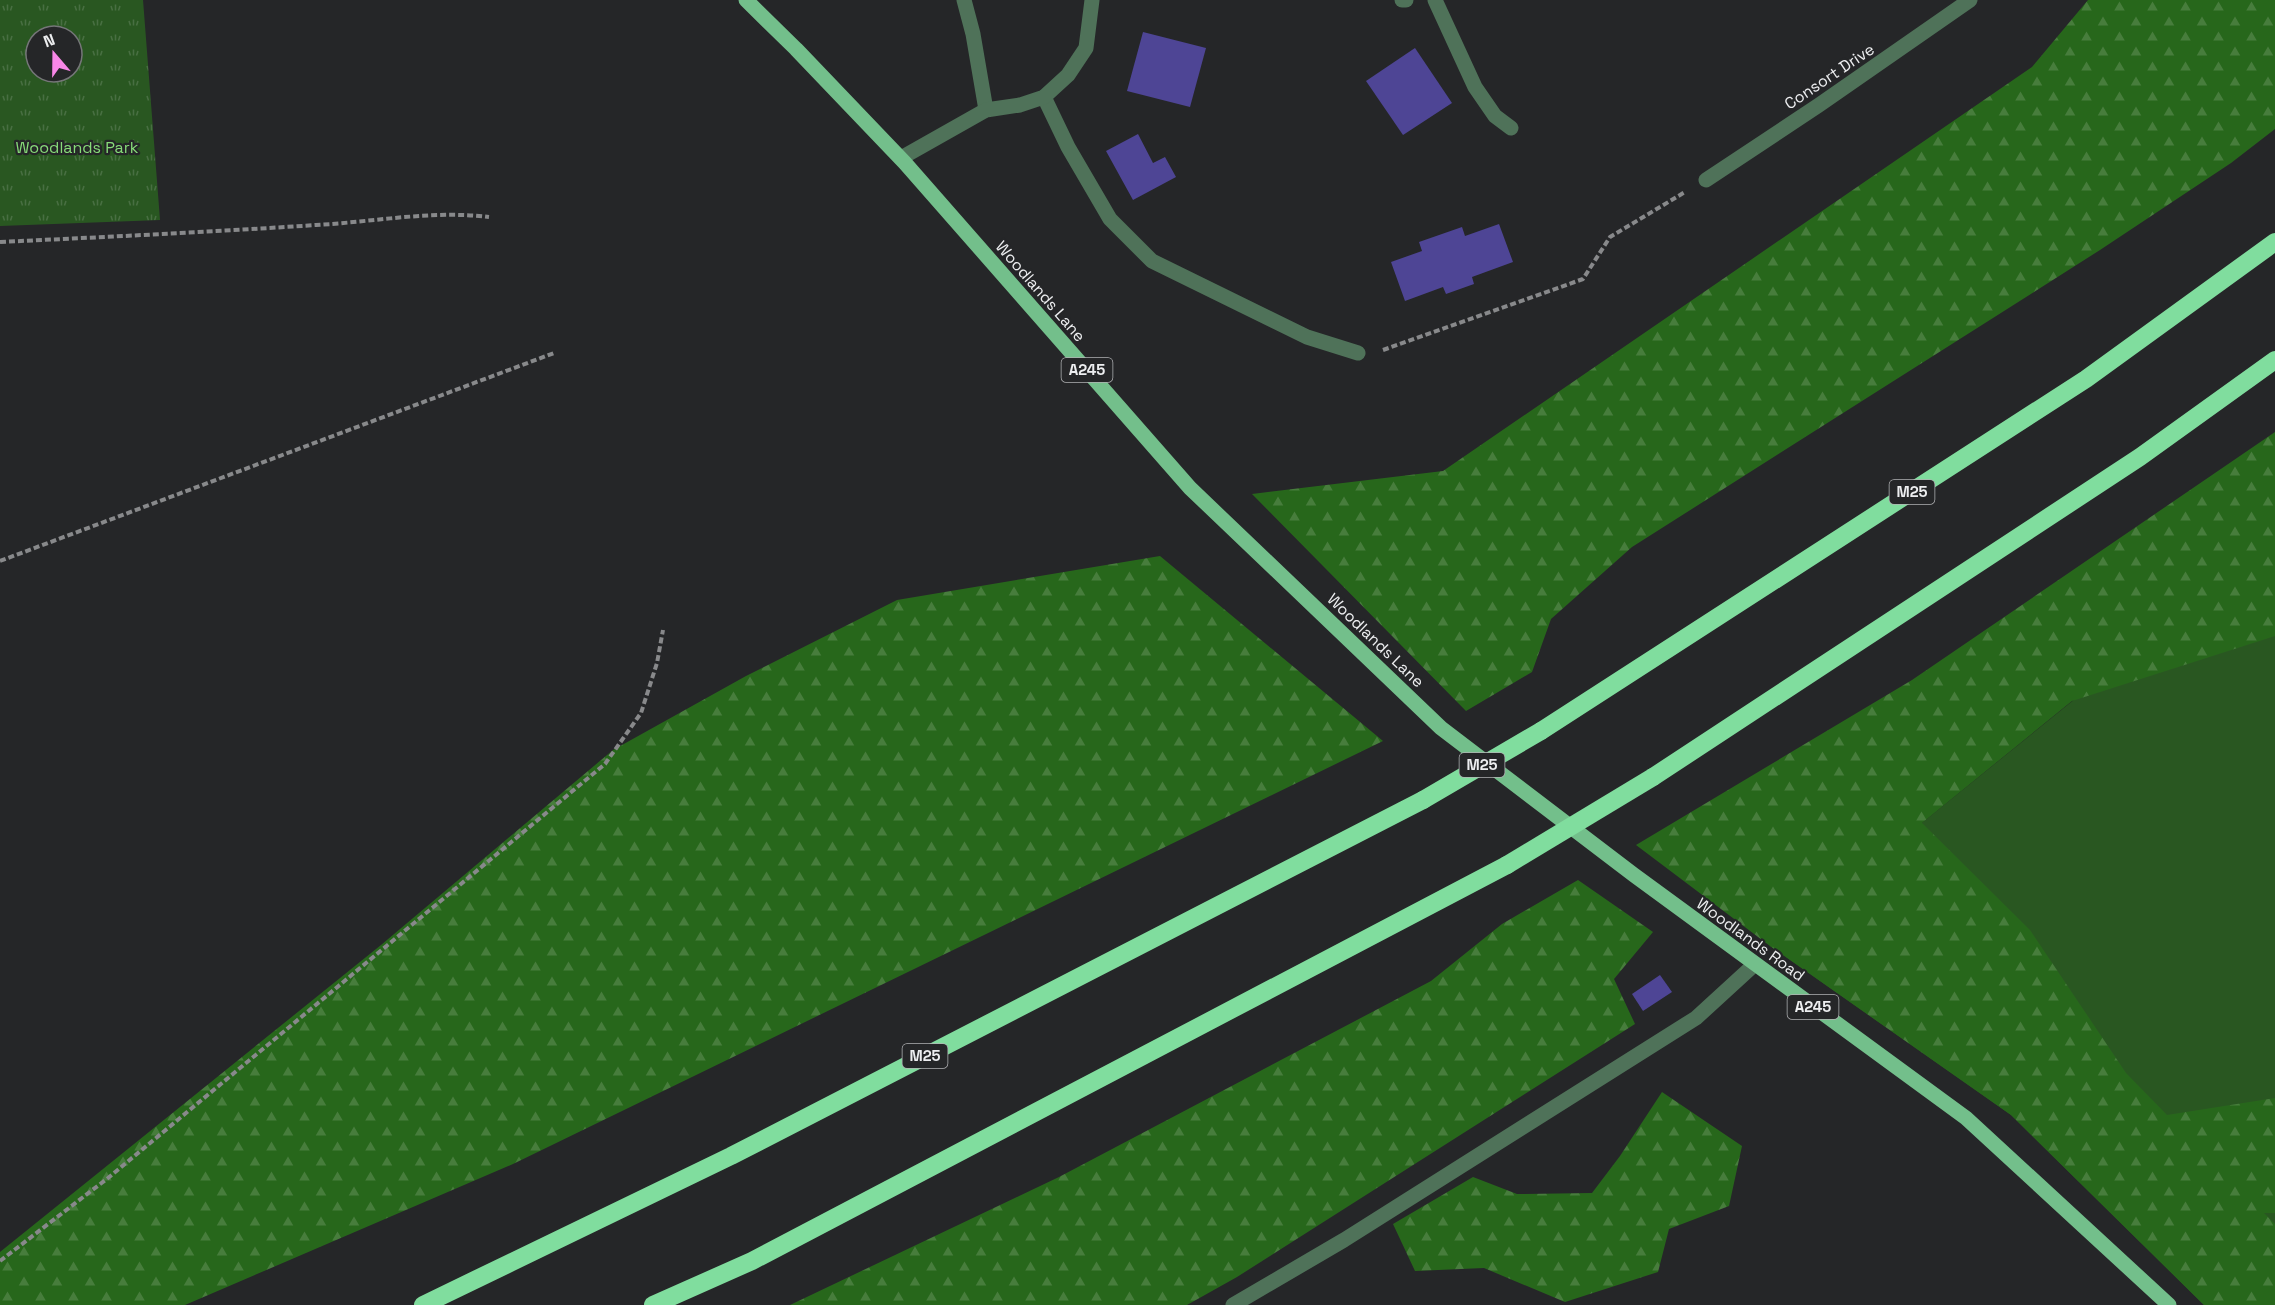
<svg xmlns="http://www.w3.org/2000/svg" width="2275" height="1305" font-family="'Space Grotesk',sans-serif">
<defs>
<pattern id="forest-firs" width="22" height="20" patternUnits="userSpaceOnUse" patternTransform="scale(1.5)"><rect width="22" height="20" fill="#27671b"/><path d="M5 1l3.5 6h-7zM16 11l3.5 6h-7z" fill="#477d3c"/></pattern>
<pattern id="park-tufts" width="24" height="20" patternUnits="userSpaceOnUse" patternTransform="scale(1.5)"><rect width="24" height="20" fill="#295721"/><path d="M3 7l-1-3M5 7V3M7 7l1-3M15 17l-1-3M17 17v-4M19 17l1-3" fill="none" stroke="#486f42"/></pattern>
</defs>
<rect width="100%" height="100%" fill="#252628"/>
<polygon fill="#295721" points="2275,537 2275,1305 2204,1305 2011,1115 1770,946"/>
<g fill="url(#forest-firs)">
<polygon points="2088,0 2275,0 2275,129 2231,163 2100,250 1632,547 1551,619 1532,672 1466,711 1252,494 1443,471 2032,67"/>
<polygon points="2275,432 2275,636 2072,701 1922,823 2030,930 2126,1073 2167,1115 2275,1098 2275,1213 2264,1213 2275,1224 2275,1305 2204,1305 2011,1115 1770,946 1636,845 1912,680"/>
<polygon points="1160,556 1383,741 513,1164 185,1305 0,1305 0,1252 381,945 613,750 746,676 897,600"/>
<polygon points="1578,880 1653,932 1614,979 1635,1024 1237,1277 1187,1305 790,1305 1059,1177 1431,981 1502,924"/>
<polygon points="1662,1092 1742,1146 1729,1206 1669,1229 1658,1272 1565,1302 1484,1268 1415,1271 1393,1224 1473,1177 1517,1194 1592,1193 1620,1156"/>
</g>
<path fill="url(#park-tufts)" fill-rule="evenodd" d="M0,0H143L160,220L0,226ZM36,36H72V72H36Z"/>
<g fill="#4e4595">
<polygon points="1143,32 1206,48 1190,107 1127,91"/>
<polygon points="1415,48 1452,103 1403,135 1366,81"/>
<polygon points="1138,134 1153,163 1165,157 1176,177 1133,200 1106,151"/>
<polygon points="1499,224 1513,262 1472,277 1474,284 1446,294 1443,287 1405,301 1391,262 1422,251 1419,242 1462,227 1465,236"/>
<polygon points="1660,975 1672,992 1643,1011 1632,994"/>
</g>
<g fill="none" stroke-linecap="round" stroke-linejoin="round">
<g stroke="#88898b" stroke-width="4" stroke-dasharray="6 3" stroke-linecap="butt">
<path d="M0,242C105,237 210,232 316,225C373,222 432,210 489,217"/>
<polyline points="1383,350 1583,279 1610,237 1685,192"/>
<polyline points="0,561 554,353"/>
<polyline points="0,1261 108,1178 605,764 641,713 657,663 663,630"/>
</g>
<polyline stroke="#4f7259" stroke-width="15" points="1233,1305 1344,1240 1696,1018 1755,964"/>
<g stroke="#4f7259" stroke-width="15">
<polyline points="964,0 973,34 986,110"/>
<polyline points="1402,0 1406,0"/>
<polyline points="1435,0 1475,87 1495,116 1511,128"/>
<polyline points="1044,97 1068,147 1110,219 1152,261 1307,337 1358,353"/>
<polyline points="901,158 986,110 1020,105 1044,97 1068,75 1086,48 1092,0"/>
<polyline points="1706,180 1819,105 1970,0"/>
</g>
<polyline stroke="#73bf8b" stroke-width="15" points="746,0 796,49 905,163 1190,488 1441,728 1634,875 1966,1118 2169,1305"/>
<g stroke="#80dd9e" stroke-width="18">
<polyline points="1541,731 2086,379 2275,242"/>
<polyline points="1653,777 2140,457 2275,360"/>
<polyline points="423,1305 731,1156 1423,800"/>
<polyline points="653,1305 752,1261 1507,865"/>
</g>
<g stroke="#80dd9e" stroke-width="18">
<polyline points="1423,800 1541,731"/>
<polyline points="1507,865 1653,777"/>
</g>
</g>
<g text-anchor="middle" stroke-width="4.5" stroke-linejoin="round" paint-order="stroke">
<g fill="#252628" stroke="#b1b2b4" stroke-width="1.5">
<rect x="1061.5" y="358" width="51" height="24" rx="4.5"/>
<rect x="1889.5" y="480" width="45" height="24" rx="4.5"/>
<rect x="1459.5" y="753" width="45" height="24" rx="4.5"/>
<rect x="1787.5" y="995" width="51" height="24" rx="4.5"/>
<rect x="902.5" y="1044" width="45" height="24" rx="4.5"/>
</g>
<g font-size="15" font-weight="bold" fill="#edeef0">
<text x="1087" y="375">A245</text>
<text x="1912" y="497">M25</text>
<text x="1482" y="770">M25</text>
<text x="1813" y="1012">A245</text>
<text x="925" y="1061">M25</text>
</g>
<g font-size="16" fill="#edeef0" stroke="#252628">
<text transform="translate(1829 76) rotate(-34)" y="6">Consort Drive</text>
<text transform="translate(1041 291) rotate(49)" y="6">Woodlands Lane</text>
<text transform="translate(1376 640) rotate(44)" y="6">Woodlands Lane</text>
<text transform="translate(1751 939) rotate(36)" y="6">Woodlands Road</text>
</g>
<g font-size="16" fill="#87db79" stroke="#252628">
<text x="77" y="153">Woodlands Park</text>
</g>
</g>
<g transform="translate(54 54) rotate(340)"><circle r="28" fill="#252628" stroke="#757678" stroke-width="1.5"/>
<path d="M0-4.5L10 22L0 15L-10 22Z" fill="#f987e8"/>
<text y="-9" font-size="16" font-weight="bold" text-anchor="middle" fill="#edeef0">N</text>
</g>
</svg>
